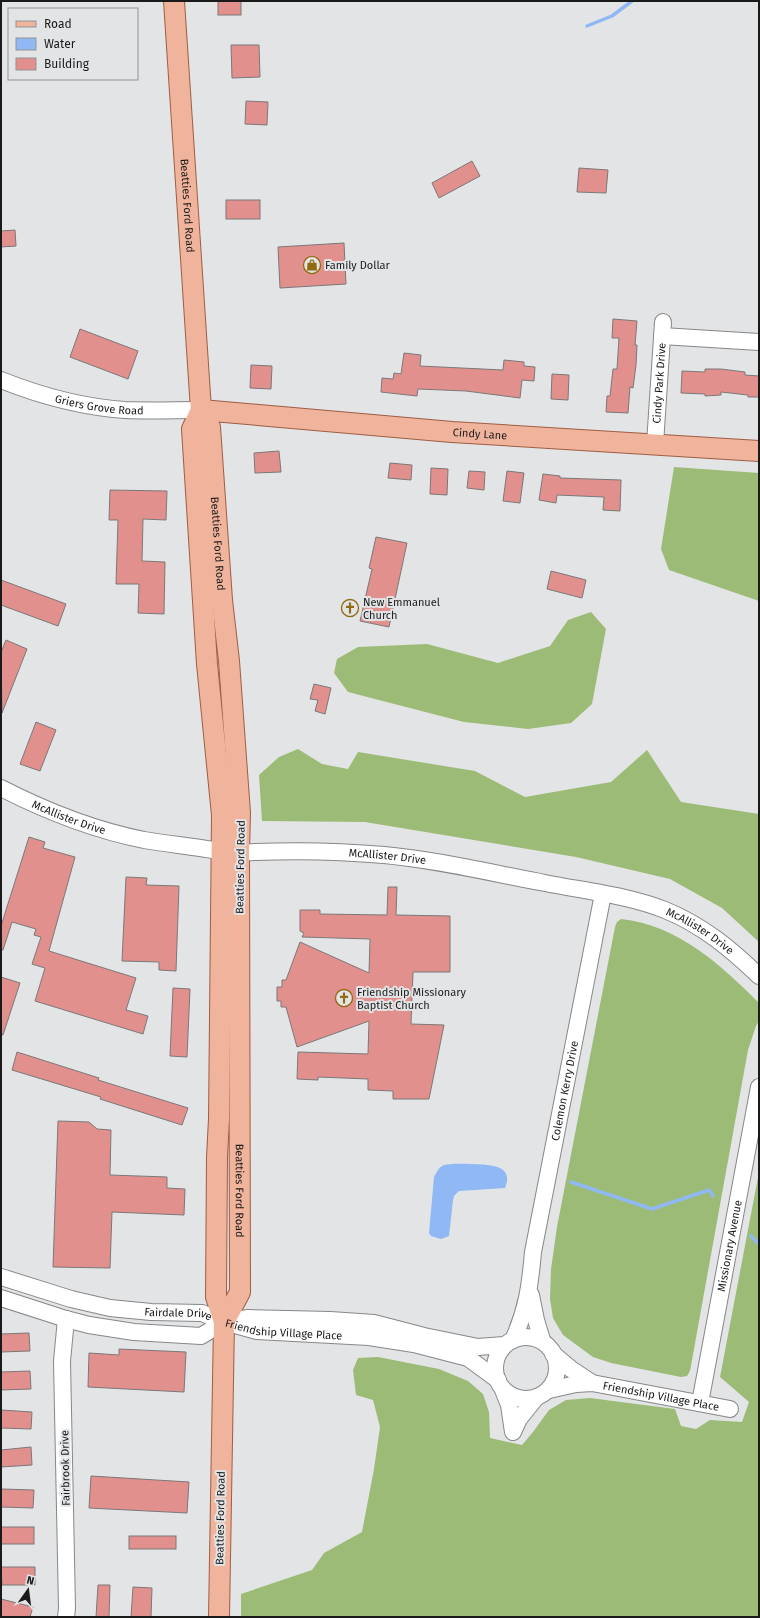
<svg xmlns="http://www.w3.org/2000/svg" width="760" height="1618" font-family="'Fira Sans',sans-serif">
<rect width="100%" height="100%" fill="#e3e4e6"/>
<g fill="#9cbb76">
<polygon points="674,467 759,473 759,601 669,570 661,549"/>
<polygon points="591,612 606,629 592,704 571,723 528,729 464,722 348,692 334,673 337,659 358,647 427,644 498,663 550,646 568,620"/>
<polygon points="298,749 322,764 348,769 358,752 475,771 525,797 611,782 647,750 681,802 759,814 759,942 722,908 670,879 576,857 365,822 262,821 259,775 279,757"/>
<path d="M621,919C678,925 721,965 759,1003V1021L756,1026L748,1050L690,1371L687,1376L681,1377L611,1363L593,1357L563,1335L553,1318L550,1299L551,1269L557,1227L615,927L617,922Z"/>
<polygon points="759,1172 759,1617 241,1617 241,1594 312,1570 324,1553 362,1532 374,1469 380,1427 373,1400 356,1395 353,1370 358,1358 378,1357 439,1369 468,1381 483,1394 489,1412 490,1438 522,1445 533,1432 549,1410 566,1400 590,1398 675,1409 681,1426 696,1429 710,1420 742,1422 749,1402 720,1377"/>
</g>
<path fill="#8fb8f5" d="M473,1164C488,1165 515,1164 505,1188L459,1191L454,1196L453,1200L449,1236L441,1239L431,1236L429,1233L434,1177C436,1174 438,1168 442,1166C448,1163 465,1164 473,1164Z"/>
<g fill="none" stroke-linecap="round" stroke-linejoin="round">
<g stroke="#8fb8f5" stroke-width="3.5">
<polyline points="587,26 612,16 632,1"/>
<polyline points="571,1182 652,1209 709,1190 713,1196"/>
<polyline points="751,1236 759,1244"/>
</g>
</g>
<g fill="#e1908e" stroke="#7b7878">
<rect x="218" y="1" width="23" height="14"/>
<polygon points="231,45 259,45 260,77 232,78"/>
<polygon points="246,101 268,102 267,125 245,124"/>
<polygon points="472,161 480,176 439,198 432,183"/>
<polygon points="579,168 608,170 606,193 577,192"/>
<rect x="226" y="200" width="34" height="19"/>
<polygon points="15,230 16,246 1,247 1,231"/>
<polygon points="344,243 346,284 280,288 278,247"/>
<polygon points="613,319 637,321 635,345 637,345 636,365 633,388 630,387 628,413 606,412 607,396 610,396 613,369 617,369 619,338 612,338"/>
<polygon points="80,329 138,351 128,379 70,357"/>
<polygon points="404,353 421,355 420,366 503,370 504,360 524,362 524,366 535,367 534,381 522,380 520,398 466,391 418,389 417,396 381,392 382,378 393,379 394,373 401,374"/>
<polygon points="251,365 272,366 271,389 250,388"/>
<polygon points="705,369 721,369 745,372 745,375 759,376 759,397 748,397 748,395 721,392 721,395 705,396 705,394 681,393 682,371 705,372"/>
<polygon points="552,374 569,375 568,400 551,399"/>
<polygon points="279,451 281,472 255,473 254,453"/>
<polygon points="390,463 412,465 411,480 388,478"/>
<polygon points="431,468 448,469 447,495 430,494"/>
<polygon points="469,471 485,472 484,490 467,488"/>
<polygon points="507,471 524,473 520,503 503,501"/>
<polygon points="543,474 560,476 560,478 621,480 620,511 603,510 604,497 557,495 556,503 539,500"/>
<polygon points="110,490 167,491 166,520 143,519 142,561 165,562 164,614 138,613 139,584 116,584 118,520 109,520"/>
<polygon points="376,537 407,543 389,627 360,621 372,569 369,568"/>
<polygon points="551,571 586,580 582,598 547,589"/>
<polygon points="1,580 66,604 58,626 1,605"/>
<polygon points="6,640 27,649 2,713 1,652"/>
<polygon points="314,684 331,688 325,714 315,711 318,700 310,699"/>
<polygon points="36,722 56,730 40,771 20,764"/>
<polygon points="29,837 45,842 43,848 75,857 49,951 136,978 126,1010 148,1016 143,1034 35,1001 45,968 32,964 41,937 34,935 36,929 12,922 3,950 1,950 1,926"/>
<polygon points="126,877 147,878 146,885 179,886 176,971 159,970 159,962 122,961"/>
<polygon points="388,887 397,887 396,915 450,916 450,972 413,972 411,1024 444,1025 429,1099 393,1099 393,1091 368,1090 368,1079 318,1077 318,1080 297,1079 298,1052 368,1054 369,1021 297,1047 286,1007 281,1007 281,1001 277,1001 277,987 282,987 282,980 286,980 300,942 369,973 370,939 302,937 304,933 300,931 300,910 320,910 320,914 387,915"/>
<polygon points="1,977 20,983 3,1035 1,1035"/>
<polygon points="173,988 190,989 187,1057 170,1056"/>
<polygon points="17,1052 99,1078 98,1080 188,1108 182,1125 100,1099 101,1097 12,1070"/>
<polygon points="58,1121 89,1122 97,1129 111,1130 110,1175 167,1177 167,1188 185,1189 184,1215 112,1212 110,1268 53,1267"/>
<polygon points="29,1333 30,1351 1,1352 1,1334"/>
<polygon points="119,1349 186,1352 184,1392 88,1387 89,1353 119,1355"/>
<polygon points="30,1371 31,1389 1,1390 1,1372"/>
<polygon points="1,1410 32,1412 31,1429 1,1428"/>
<polygon points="31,1447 32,1465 1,1467 1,1450"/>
<polygon points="91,1476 189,1482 187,1513 89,1508"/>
<polygon points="1,1489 34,1490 33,1508 1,1507"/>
<rect x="1" y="1527" width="33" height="17"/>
<rect x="129" y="1536" width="47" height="13"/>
<polygon points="1,1567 35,1567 35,1585 2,1585"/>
<polygon points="98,1585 110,1585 109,1617 96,1617"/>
<polygon points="133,1587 152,1588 151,1617 131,1617"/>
<polygon points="1,1599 33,1607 30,1617 1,1617"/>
</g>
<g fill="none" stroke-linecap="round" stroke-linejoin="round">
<g stroke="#868789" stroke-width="18">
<g id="minor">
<polyline points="662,336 759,342"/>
<path id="s1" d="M1,380C41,396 82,407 125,410C150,411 176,410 201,410"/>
<path id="s2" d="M655,444L663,322"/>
<path id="s3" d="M1,788C46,811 94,830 144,840C167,844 190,846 213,850L221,854C275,850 329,850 384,855C438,860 491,873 545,883C585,891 627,895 665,910C702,925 731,949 759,976"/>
<path id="s4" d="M1,1277L71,1299L110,1308L151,1312L202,1313L224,1322L257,1331L369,1337L414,1344L468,1358L498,1380"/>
<polyline points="531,1295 536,1320 542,1340"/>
<polyline points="1,1298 66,1319 89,1325 134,1332 201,1336 224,1322 248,1318 330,1320 374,1323 424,1336 478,1347 504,1345"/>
<circle cx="526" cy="1368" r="31"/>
<path id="s5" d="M513,1340C527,1309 530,1286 533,1252L603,894"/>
<polyline points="553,1354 571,1369 592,1383"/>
<polyline points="503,1390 509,1405 513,1432 519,1419 535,1399"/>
<path id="s6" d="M549,1390L576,1384L592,1383L730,1409"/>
<path id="s7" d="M700,1403L759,1087"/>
<polyline points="66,1617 67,1608 62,1361 66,1319"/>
</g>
</g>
<g stroke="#9f5d43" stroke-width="22">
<g id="major">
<path id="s8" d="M174,1L201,410L210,427L222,600L229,661L240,813L239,852L240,1292L224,1322"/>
<polyline points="201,410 192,429 207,664 222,815 219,1119 217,1157 216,1297 224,1322 219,1617"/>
<path id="s9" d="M201,410L452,432L759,451"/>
</g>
</g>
<use href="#minor" stroke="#fff" stroke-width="16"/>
<use href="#major" stroke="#f0b39b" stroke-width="20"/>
</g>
<defs>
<g id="shop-ring" transform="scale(0.9)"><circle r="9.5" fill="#e3e4e6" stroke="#906b10" stroke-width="1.5"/><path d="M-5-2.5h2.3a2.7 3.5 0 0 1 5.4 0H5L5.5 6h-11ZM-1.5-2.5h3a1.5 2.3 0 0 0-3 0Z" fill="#906b10"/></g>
<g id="church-ring" transform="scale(0.9)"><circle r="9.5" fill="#e3e4e6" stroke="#906b10" stroke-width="1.5"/><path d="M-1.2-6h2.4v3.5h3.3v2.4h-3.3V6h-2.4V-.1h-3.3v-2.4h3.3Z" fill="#906b10"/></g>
</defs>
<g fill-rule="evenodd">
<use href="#shop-ring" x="312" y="265"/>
<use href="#church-ring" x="350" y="608"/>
<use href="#church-ring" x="344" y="998"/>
</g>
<g text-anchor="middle" stroke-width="4" stroke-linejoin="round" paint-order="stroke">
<g font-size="11" fill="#1a1a1b" stroke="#e3e4e6">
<text dy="4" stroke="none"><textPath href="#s8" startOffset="205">Beatties Ford Road</textPath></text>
<text dy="4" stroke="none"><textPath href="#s2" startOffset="61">Cindy Park Drive</textPath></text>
<text dy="4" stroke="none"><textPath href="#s1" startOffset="102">Griers Grove Road</textPath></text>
<text dy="4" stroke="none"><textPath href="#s9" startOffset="280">Cindy Lane</textPath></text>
<text dy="4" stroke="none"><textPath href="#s8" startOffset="546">Beatties Ford Road</textPath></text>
<text dy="4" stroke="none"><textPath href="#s3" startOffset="74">McAllister Drive</textPath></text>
<text dy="4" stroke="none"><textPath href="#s3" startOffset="398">McAllister Drive</textPath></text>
<text transform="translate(240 867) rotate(-89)" y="4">Beatties Ford Road</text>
<text dy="4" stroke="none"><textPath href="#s3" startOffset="722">McAllister Drive</textPath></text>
<text dy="4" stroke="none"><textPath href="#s5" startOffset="255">Colemon Kerry Drive</textPath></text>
<text dy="4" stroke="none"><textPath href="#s8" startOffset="1194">Beatties Ford Road</textPath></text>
<text dy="4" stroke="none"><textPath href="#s7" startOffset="160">Missionary Avenue</textPath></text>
<text dy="4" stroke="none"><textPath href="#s4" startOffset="182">Fairdale Drive</textPath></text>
<text dy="4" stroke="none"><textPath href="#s4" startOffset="290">Friendship Village Place</textPath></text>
<text dy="4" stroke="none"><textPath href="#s6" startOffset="114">Friendship Village Place</textPath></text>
<text transform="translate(65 1468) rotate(-91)" y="4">Fairbrook Drive</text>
<text transform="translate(220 1518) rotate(-89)" y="4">Beatties Ford Road</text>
</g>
<g font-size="11" fill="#1a1a1b" stroke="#e3e4e6" text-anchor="start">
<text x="325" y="269">Family Dollar</text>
<text x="363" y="606">New Emmanuel<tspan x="363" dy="13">Church</tspan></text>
<text x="357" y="996">Friendship Missionary<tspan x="357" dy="13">Baptist Church</tspan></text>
</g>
</g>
<rect width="760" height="1618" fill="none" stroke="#1a1a1b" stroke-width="4"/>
<rect x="8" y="8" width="130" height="72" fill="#e3e4e6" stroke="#939395"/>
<rect x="16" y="21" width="20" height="6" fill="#f0b39b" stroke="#939395"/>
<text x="44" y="28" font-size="12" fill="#1a1a1b">Road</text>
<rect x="16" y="38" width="20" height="12" fill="#8fb8f5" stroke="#939395"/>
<text x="44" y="48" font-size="12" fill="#1a1a1b">Water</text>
<rect x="16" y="58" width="20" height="12" fill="#e1908e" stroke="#939395"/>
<text x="44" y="68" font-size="12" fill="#1a1a1b">Building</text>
<g transform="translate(28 1590) rotate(14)" stroke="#e3e4e6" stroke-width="3" paint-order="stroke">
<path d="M0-3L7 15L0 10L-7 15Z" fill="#1a1a1b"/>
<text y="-6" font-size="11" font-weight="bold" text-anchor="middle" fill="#1a1a1b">N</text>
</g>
</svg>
